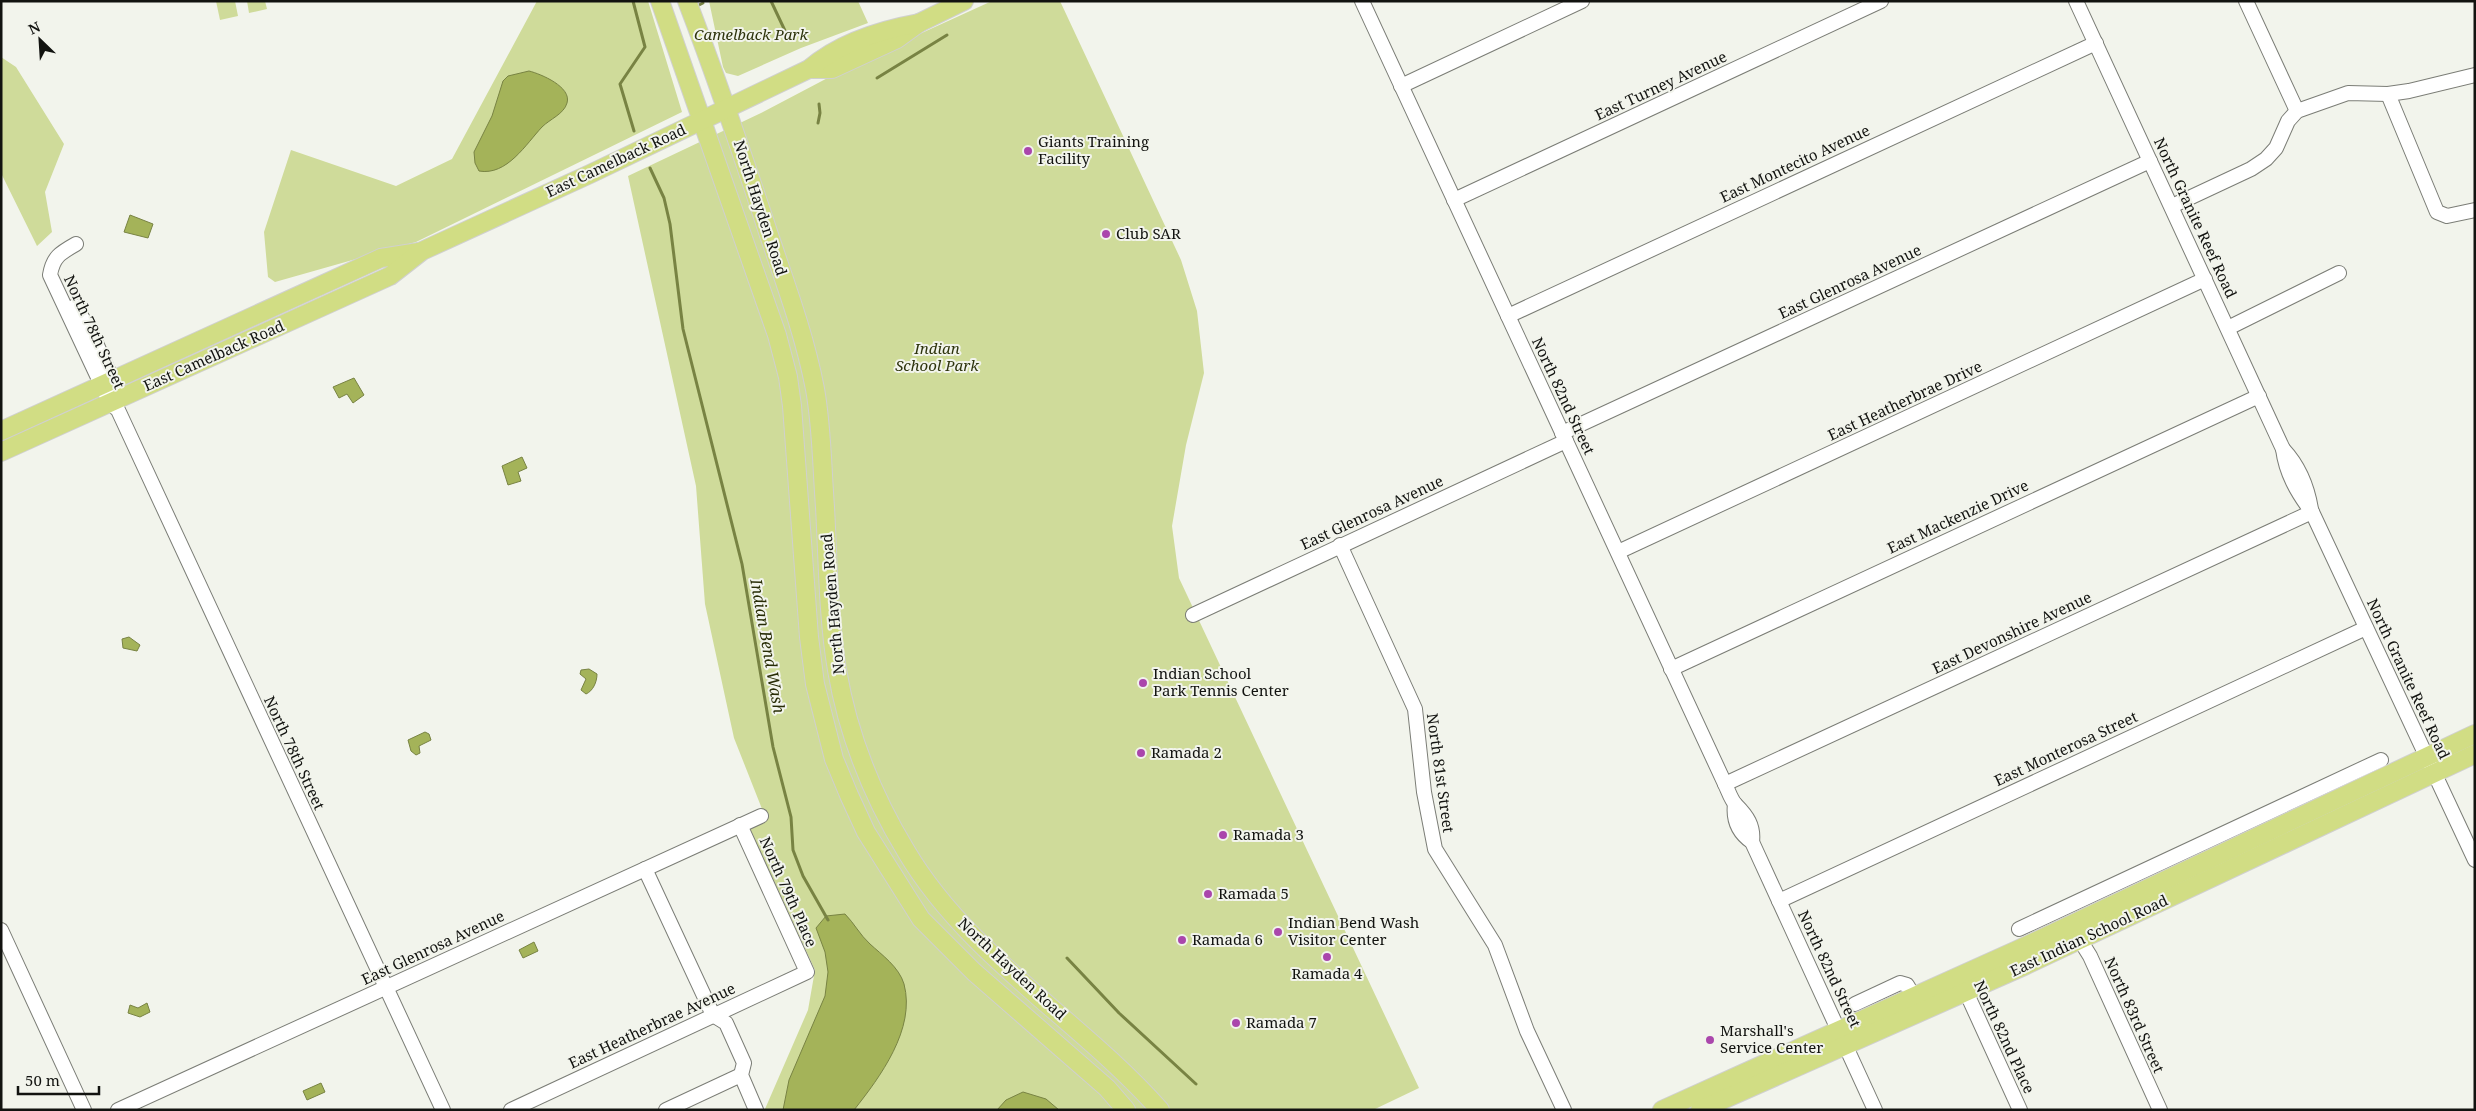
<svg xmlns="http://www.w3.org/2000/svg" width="2476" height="1111" font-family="'Noto Serif',serif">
<rect width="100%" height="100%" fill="#f2f4ec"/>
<g fill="#cfdb9a">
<polygon points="216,1 235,1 238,16 220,20"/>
<polygon points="247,1 265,1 267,9 249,13"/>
<polygon points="537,1 648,1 682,112 416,242 275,282 268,277 264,232 291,150 396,186 452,159"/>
<polygon points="709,1 858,1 868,23 801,48 738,76 726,73 723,67"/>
<polygon points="992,1 1060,1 1181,260 1197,311 1204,373 1186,445 1172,526 1179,578 1419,1088 1373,1110 765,1109 808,1010 815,970 749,827 766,819 734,738 705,604 696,486 628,176 761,113 858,62"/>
<polygon points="1,57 16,67 64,144 45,192 52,232 37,246 1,173"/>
</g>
<g fill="#a4b359" stroke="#788343">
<path d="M529,71C541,74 572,87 567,103C564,114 550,119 542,127C526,144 507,176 479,171L475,163L474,152L492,116L503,81L508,76Z"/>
<polygon points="130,215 153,224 148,238 124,232"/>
<polygon points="354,378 364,395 353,403 347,394 339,398 333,387"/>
<polygon points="522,457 527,468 518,472 521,481 508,485 502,466"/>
<polygon points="129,637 140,645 137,651 123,648 122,639"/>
<path d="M589,669L597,674C597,682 593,691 586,694L581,690L586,679L580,674L581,670Z"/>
<polygon points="425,732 429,734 431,740 419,746 420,753 416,755 411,751 408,740"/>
<path d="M845,914C854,923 860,935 870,944C882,955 899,967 904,984C916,1029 880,1077 854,1110H783L789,1080L825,996L828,972L825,952L816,928L826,916Z"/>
<polygon points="534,942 538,951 523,958 519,950"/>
<polygon points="147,1003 150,1012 140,1017 128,1013 130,1005 138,1008"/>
<polygon points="321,1083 325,1092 307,1100 303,1091"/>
<polygon points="1023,1092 1046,1099 1059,1110 997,1110 1006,1100"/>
</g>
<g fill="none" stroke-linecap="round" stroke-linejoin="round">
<g stroke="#788343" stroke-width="3">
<polyline points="633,1 645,47 620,84 634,131"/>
<polyline points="771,1 787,35"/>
<polyline points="699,5 703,3"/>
<polyline points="877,78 947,35"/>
<polyline points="818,123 820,113 819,104"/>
<polyline points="650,168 664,198 670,224 683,329 742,564 773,747 791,817 793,850 803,876 828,920"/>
<polyline points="1067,958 1119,1013 1196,1084"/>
</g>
<g stroke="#7b7d76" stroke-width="16">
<g id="minor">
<path d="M1362,1L1725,784C1728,790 1731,800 1736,805C1747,816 1754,826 1752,842"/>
<path d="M2076,1L2283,449C2286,473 2297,492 2312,512L2475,860"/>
<polyline points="2246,1 2297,111"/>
<polyline points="1401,86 1582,1"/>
<polyline points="2388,94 2437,212 2447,216 2475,210"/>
<polyline points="1454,200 1881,1"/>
<polyline points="2172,206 2251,169 2266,159 2276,148 2288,121 2297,111 2348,93 2388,94 2409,91 2475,75"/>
<path d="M76,244C60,253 53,257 50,275L110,403L118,410L443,1110"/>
<polyline points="75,306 92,334 117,390"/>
<polyline points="1508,316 2096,43"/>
<polyline points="2228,328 2339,273"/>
<polyline points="1562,433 2150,161"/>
<path d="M2283,449C2299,466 2307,485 2311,509"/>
<polyline points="1340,545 1415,709 1424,792 1435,849 1495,945 1527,1031 1564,1110"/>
<polyline points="1618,552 2205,279"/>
<polyline points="1193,615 1566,441"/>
<polyline points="1671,669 2259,396"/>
<polyline points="1725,784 2312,512"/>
<path d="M1735,804C1733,820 1739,833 1752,842L1875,1110"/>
<polyline points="645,869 713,1015 726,1023 744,1063 741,1075 756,1110"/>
<polyline points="1779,901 2366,628"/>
<polyline points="2019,929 2381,760"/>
<polyline points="1,930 84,1110"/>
<polyline points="2075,932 2090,956 2160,1110"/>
<polyline points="1962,983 2020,1110"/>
<polyline points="1855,1004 1900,983 1907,985 1914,997"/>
<polyline points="118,1110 761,816"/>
<polyline points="511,1110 807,972 740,825"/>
<polyline points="666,1110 741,1075"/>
</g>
</g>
<g stroke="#d0d0cf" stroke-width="20">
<g id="major">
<polyline points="660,1 777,335 788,377 792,406 809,637 815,684 834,759 849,795 866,832 921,919 974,972 1107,1088 1126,1110"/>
<path d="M687,1C717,79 744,159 770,238C787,288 805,337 815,389C822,428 822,468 825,507C828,561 828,617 837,670C848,735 872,795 906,851C968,956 1080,1020 1160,1110"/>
<polyline points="809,69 832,69 897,39 919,23 964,1"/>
<polyline points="1,431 381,258 419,252"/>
<path d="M1,452L390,276L422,251L590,174L809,69C839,43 880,30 919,23"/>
<polyline points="1662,1110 2017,950 2475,734"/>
<polyline points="1700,1110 2024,966 2475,754"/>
</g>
</g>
<use href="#minor" stroke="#fff" stroke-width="14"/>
<use href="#major" stroke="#d1dd84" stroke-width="18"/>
</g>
<g fill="#aa46ac" stroke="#f2f4ec" stroke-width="2">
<circle cx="1028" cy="151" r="5"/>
<circle cx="1106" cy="234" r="5"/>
<circle cx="1143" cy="683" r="5"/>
<circle cx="1141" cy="753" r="5"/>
<circle cx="1223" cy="835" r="5"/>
<circle cx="1208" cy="894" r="5"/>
<circle cx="1278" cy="932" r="5"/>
<circle cx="1182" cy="940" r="5"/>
<circle cx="1327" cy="957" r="5"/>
<circle cx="1236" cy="1023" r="5"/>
<circle cx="1710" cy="1040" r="5"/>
</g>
<g text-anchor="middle" stroke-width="4" stroke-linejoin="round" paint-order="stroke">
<g font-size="15" font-style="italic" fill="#2d330c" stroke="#f2f4ec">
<text x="751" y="40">Camelback Park</text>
<text x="937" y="354">Indian<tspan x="937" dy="17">School Park</tspan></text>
</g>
<g font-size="15" fill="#121310" stroke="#f2f4ec">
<text transform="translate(1661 86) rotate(-25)" y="5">East Turney Avenue</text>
<text transform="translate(616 161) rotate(-25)" y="5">East Camelback Road</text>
<text transform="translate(1795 164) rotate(-25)" y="5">East Montecito Avenue</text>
<text transform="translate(760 208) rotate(72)" y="5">North Hayden Road</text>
<text transform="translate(2195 218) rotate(65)" y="5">North Granite Reef Road</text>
<text transform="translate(1850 282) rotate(-25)" y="5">East Glenrosa Avenue</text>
<text transform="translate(94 332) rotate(65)" y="5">North 78th Street</text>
<text transform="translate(214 356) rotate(-24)" y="5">East Camelback Road</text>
<text transform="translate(1563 396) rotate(65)" y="5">North 82nd Street</text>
<text transform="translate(1905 401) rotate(-25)" y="5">East Heatherbrae Drive</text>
<text transform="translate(1372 513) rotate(-25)" y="5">East Glenrosa Avenue</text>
<text transform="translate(1958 517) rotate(-25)" y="5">East Mackenzie Drive</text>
<text transform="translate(833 604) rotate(-95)" y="5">North Hayden Road</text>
<text transform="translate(2012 633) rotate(-25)" y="5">East Devonshire Avenue</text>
<text transform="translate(2408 679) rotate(65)" y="5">North Granite Reef Road</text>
<text transform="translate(2066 749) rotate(-25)" y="5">East Monterosa Street</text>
<text transform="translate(294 753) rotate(65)" y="5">North 78th Street</text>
<text transform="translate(1440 773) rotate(82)" y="5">North 81st Street</text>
<text transform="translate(788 892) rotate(66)" y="5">North 79th Place</text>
<text transform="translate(2089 936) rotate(-25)" y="5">East Indian School Road</text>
<text transform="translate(433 948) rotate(-25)" y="5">East Glenrosa Avenue</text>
<text transform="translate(1012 969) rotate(43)" y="5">North Hayden Road</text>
<text transform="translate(1829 969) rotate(65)" y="5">North 82nd Street</text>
<text transform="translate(2134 1015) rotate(66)" y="5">North 83rd Street</text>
<text transform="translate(652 1026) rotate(-25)" y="5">East Heatherbrae Avenue</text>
<text transform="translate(2004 1037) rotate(65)" y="5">North 82nd Place</text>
</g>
<g font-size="15" fill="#121310" stroke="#f2f4ec" text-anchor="start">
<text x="1038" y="147">Giants Training<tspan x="1038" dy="17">Facility</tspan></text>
<text x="1116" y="239">Club SAR</text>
<text x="1153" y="679">Indian School<tspan x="1153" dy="17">Park Tennis Center</tspan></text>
<text x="1151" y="758">Ramada 2</text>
<text x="1233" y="840">Ramada 3</text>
<text x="1218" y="899">Ramada 5</text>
<text x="1288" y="928">Indian Bend Wash<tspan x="1288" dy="17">Visitor Center</tspan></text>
<text x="1192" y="945">Ramada 6</text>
<text x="1327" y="979" text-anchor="middle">Ramada 4</text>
<text x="1246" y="1028">Ramada 7</text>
<text x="1720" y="1036">Marshall's<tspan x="1720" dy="17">Service Center</tspan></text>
</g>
<g font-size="16" font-style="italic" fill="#272c05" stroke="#f2f4ec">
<text transform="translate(768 646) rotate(80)" y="6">Indian Bend Wash</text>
</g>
</g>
<rect width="2476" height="1111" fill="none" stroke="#121310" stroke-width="5"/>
<g transform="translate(40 40) rotate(335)" stroke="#f2f4ec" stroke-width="4" paint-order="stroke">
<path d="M0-4L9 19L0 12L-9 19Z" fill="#121310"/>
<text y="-8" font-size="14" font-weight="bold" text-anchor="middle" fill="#121310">N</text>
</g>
<path d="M18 1086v8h81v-8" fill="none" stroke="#121310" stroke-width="2.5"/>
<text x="25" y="1086" font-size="15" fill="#121310" stroke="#f2f4ec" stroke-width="4" paint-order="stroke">50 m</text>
</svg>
